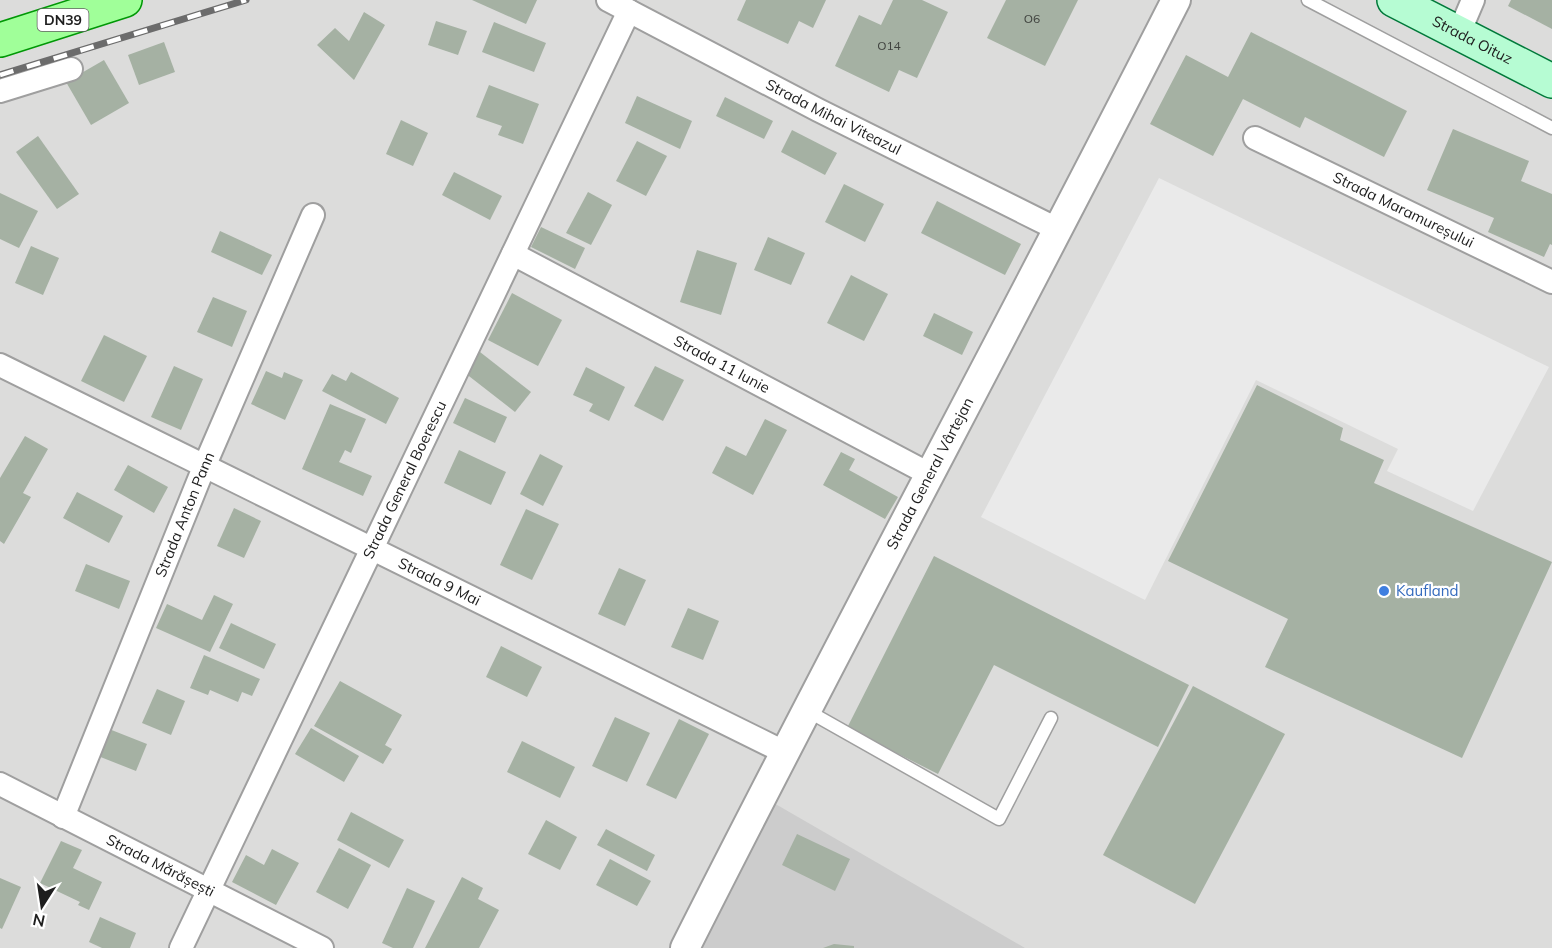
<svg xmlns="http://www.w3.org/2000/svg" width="1552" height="948" font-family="Mulish,sans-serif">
<rect width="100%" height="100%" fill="#e4efe4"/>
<rect fill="#dcdcdb" x="0" y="0" width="1552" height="948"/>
<polygon fill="#ccc" points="772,802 1025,948 701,948"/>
<polygon fill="#eaeaea" points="1159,178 1549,367 1473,511 1387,471 1398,449 1256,380 1145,600 981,517"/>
<g fill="#a5b1a3">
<polygon points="472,0 537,0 526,24"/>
<polygon points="746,0 826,0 813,28 799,21 788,44 737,20"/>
<polygon points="893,0 922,0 948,12 917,78 899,70 889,92 835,66 859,15 881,25"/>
<polygon points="1006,0 1078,0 1045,66 987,38"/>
<polygon points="1511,0 1552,0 1552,29 1508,6"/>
<polygon points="364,12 385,25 354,80 317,45 335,28 349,41"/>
<polygon points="436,21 467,31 458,55 428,45"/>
<polygon points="494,22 546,43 534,72 482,52"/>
<polygon points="1251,32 1407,111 1384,157 1305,117 1300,128 1243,99 1213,156 1150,124 1186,55 1228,77"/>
<polygon points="164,42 175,72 139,85 128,55"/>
<polygon points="104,60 129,103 91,125 66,82"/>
<polygon points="489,85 539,104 523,144 498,135 502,126 476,117"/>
<polygon points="637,96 692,121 680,149 625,123"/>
<polygon points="725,97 773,121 764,139 716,116"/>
<polygon points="401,120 428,133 413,166 386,154"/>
<polygon points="1453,129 1529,161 1521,181 1552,194 1552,245 1550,244 1544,257 1488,232 1494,218 1427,190"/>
<polygon points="792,130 837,153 825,175 781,152"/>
<polygon points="38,136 79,194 57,209 16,152"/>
<polygon points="637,141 667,156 646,196 616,181"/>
<polygon points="454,172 502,196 490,220 442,195"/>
<polygon points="844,184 884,204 865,242 825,222"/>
<polygon points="588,192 612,205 591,245 566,233"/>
<polygon points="0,193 38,211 19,248 0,239"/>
<polygon points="937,201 1021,244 1005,275 921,233"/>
<polygon points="541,227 585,248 575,269 531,247"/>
<polygon points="220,231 272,255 262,275 211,252"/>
<polygon points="768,237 805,253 791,285 754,270"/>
<polygon points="31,246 59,258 43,295 15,283"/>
<polygon points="697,250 737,263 721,315 680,302"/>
<polygon points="851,275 888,294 864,341 827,323"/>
<polygon points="512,293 562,320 538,366 488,340"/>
<polygon points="213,297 247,311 232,347 197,332"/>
<polygon points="934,313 973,332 962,355 923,336"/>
<polygon points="104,335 147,356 124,402 81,381"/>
<polygon points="480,352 531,392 515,412 465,373"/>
<polygon points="174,366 203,379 181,430 151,417"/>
<polygon points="655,366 684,380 663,421 634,406"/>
<polygon points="586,367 625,387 609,421 589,411 593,404 573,395"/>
<polygon points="266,371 282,378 284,372 303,380 285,420 251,404"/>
<polygon points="351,372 399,398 386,424 322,391 332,374 346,381"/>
<polygon points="1257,385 1343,428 1340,440 1384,460 1374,483 1552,562 1462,758 1265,667 1288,619 1168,561"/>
<polygon points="465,398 507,417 495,443 453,423"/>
<polygon points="330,404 366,419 351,453 345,450 339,462 372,476 363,496 302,469"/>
<polygon points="765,419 787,430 753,495 712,473 726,446 746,456"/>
<polygon points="25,436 48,449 23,493 31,497 4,544 0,541 0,478"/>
<polygon points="459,450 506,472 491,505 444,483"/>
<polygon points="841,452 855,459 849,470 898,497 885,519 823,485"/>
<polygon points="540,454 563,466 543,506 520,494"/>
<polygon points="128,465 168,487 154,513 114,490"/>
<polygon points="77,492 123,516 109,543 63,518"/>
<polygon points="234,508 261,521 244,558 217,546"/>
<polygon points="526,509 559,524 532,580 500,565"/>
<polygon points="934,556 1189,685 1158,747 994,665 938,774 847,728"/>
<polygon points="86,564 130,581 119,609 75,591"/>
<polygon points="619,568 646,580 625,626 598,614"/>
<polygon points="214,595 233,604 210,652 156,628 167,604 202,620"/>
<polygon points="688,608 719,621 703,660 671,647"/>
<polygon points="231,623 276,644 264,669 219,648"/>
<polygon points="501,646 542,667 527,697 486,677"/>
<polygon points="204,655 260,679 252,696 242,692 238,702 210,690 208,695 190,688"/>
<polygon points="340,681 402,715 385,745 392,749 383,764 314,726"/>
<polygon points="1193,686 1285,734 1195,904 1103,855"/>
<polygon points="157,689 185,701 171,735 142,723"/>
<polygon points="615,717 650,733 627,782 592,766"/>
<polygon points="679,719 709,734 676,799 646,785"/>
<polygon points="311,728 359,756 344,782 295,754"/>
<polygon points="109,729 147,744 136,771 98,756"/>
<polygon points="522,741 575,767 560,798 507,772"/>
<polygon points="351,812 404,840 389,868 337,840"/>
<polygon points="546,820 577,837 560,870 528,854"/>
<polygon points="606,829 655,855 647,871 597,845"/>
<polygon points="797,834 850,859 835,891 782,865"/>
<polygon points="61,841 82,850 73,868 102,882 89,910 78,905 80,902 40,883"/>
<polygon points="339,848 371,865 348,909 316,892"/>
<polygon points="272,849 299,863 276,905 232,882 246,855 264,865"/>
<polygon points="610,859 651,881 637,906 596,885"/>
<polygon points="462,877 483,888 478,899 499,910 479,948 425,948"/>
<polygon points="0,878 21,887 2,929 0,928"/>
<polygon points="407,888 435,901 413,948 393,948 382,943"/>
<polygon points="100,917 136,933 130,948 102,948 89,942"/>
<polygon points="834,944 854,946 854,948 823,948"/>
</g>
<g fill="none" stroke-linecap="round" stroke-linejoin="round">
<g stroke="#9f9f9f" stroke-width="15">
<g id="service">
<polyline points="1308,0 1552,128"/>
<polyline points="806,710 999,819 1051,718"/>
</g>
</g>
<g stroke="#9f9f9f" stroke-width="26">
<g id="minor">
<path id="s1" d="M608,0L818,110L1059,230"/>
<polyline points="1459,33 1473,0"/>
<polyline points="0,91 71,69"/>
<path id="s2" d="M1255,138L1552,282"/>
<path id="s3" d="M513,254L931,475"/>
<path id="s4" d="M0,365L784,752"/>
<path id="s5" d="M0,784L322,948"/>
<path id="s6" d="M63,817L204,467L313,215"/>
<path id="s7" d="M181,948L629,11"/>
</g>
</g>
<g stroke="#9f9f9f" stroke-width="32">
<g id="tertiary">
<path id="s8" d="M685,948C845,630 1015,317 1176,0"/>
</g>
</g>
<g stroke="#01793a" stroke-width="36">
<g id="secondary">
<path id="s9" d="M1394,0L1552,81"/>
</g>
</g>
<g stroke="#009806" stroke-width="36">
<polyline id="primary" points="0,40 125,0"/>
</g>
<use href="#service" stroke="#fff" stroke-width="12"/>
<use href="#minor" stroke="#fff" stroke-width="22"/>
<use href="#tertiary" stroke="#fff" stroke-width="28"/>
<use href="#secondary" stroke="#b6fcd3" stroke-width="33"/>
<use href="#primary" stroke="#a0ff99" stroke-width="33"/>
<g stroke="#6c6c6c" stroke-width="7">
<polyline id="rail" points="0,75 246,0"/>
</g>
<use href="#rail" stroke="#fff" stroke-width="4.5" stroke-dasharray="14" stroke-linecap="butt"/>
</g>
<circle fill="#3f7fe0" stroke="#fff" stroke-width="2" cx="1384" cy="591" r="6"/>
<g text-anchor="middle" stroke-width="4.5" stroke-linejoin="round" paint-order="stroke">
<g font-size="12" fill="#40433f">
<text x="1032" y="23">O6</text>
<text x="889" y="50">O14</text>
</g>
<rect fill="#fff" stroke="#626262" stroke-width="1.5" x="37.5" y="9" width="51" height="22" rx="4.5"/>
<g font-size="14" font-weight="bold" fill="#1e1e1e">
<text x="63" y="25">DN39</text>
</g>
<g font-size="15" fill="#1e1e1e" stroke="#fff">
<text dy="5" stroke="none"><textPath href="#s9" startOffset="88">Strada Oituz</textPath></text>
<text dy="5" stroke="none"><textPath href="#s1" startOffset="254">Strada Mihai Viteazul</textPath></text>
<text dy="5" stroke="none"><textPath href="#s2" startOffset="165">Strada Maramureșului</textPath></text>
<text dy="5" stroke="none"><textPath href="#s3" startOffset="236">Strada 11 Iunie</textPath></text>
<text dy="5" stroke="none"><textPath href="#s8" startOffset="534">Strada General Vârtejan</textPath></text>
<text dy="5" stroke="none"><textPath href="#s7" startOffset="519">Strada General Boerescu</textPath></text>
<text dy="5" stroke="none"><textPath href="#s6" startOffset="326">Strada Anton Pann</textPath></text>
<text dy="5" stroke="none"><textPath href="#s4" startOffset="490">Strada 9 Mai</textPath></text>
<text dy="5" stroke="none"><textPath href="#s5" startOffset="180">Strada Mărășești</textPath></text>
</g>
<g font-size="15" fill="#366cbe" stroke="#fff" text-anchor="start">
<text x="1396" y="596">Kaufland</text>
</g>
</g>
<g transform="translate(42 906) rotate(192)" stroke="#ffffff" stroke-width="4.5" paint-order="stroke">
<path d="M0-4.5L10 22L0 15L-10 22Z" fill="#1e1e1e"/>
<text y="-9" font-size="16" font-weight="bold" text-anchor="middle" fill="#1e1e1e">N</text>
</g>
</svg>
